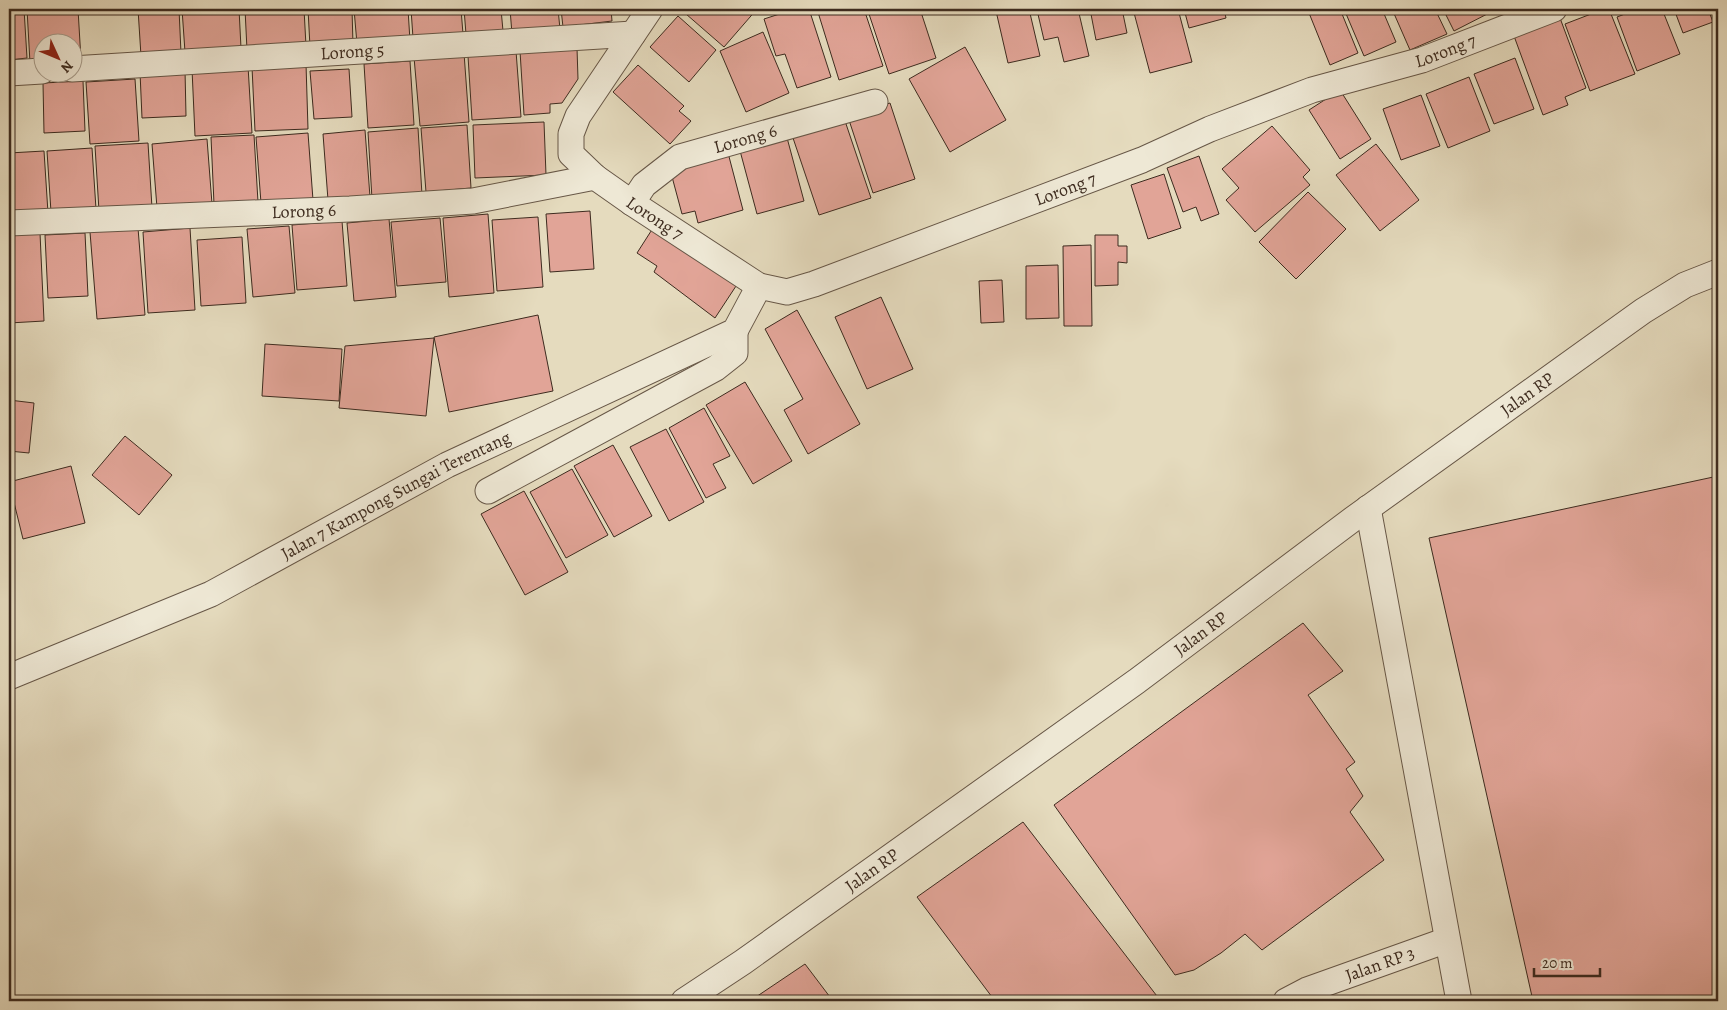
<svg xmlns="http://www.w3.org/2000/svg" width="1727" height="1010" font-family="Alegreya,serif">
<rect width="100%" height="100%" fill="#e5dbbe"/>
<filter id="stains"><feTurbulence type="fractalNoise" baseFrequency=".004" numOctaves="4"/><feColorMatrix values="0 0 0 0 .2 0 0 0 0 .09 0 0 0 0 .02 0 0 0 .5 -.17"/></filter>
<radialGradient id="worn" r=".72"><stop offset=".6" stop-color="#630" stop-opacity="0"/><stop offset="1" stop-color="#630" stop-opacity=".3"/></radialGradient>
<g fill="#e1a497" stroke="#3d2b1f">
<polygon points="9,9 24,9 27,58 9,60"/>
<polygon points="27,9 78,9 81,60 72,61 72,42 42,42 42,63 30,63"/>
<polygon points="138,9 179,9 181,53 141,56"/>
<polygon points="182,9 239,9 241,48 185,52"/>
<polygon points="245,9 304,9 306,46 247,50"/>
<polygon points="308,9 352,9 353,45 310,47"/>
<polygon points="354,9 408,9 410,41 357,44"/>
<polygon points="411,9 461,9 463,34 413,38"/>
<polygon points="464,9 501,9 503,31 466,34"/>
<polygon points="510,9 558,9 560,29 512,34"/>
<polygon points="561,9 611,9 612,21 563,27"/>
<polygon points="690,9 757,9 724,47 686,14"/>
<polygon points="795,9 809,9 831,77 797,88 785,54 776,56 764,19"/>
<polygon points="817,9 864,9 883,66 839,80"/>
<polygon points="875,9 920,9 936,58 889,74 868,11"/>
<polygon points="1008,9 1029,9 1040,56 1008,63 996,11"/>
<polygon points="1043,9 1078,9 1089,56 1064,62 1058,37 1044,40 1037,10"/>
<polygon points="1090,9 1122,9 1127,33 1096,40"/>
<polygon points="1133,9 1178,9 1192,62 1150,73"/>
<polygon points="1184,9 1224,9 1226,18 1189,28"/>
<polygon points="1319,9 1340,9 1358,53 1330,65 1309,13"/>
<polygon points="1344,9 1382,9 1396,42 1364,56"/>
<polygon points="1392,9 1435,9 1447,34 1410,50"/>
<polygon points="1443,9 1494,9 1495,10 1454,31"/>
<polygon points="1604,9 1609,9 1635,74 1590,91 1565,24"/>
<polygon points="1638,9 1662,9 1680,54 1637,71 1617,17"/>
<polygon points="1674,9 1708,9 1713,22 1683,33"/>
<polygon points="678,16 716,50 689,82 650,47"/>
<polygon points="1560,18 1586,88 1565,97 1568,105 1543,115 1514,36"/>
<polygon points="763,32 789,93 746,112 720,51"/>
<polygon points="965,47 1006,120 950,152 909,79"/>
<polygon points="577,48 578,79 562,103 550,104 550,113 524,115 520,51"/>
<polygon points="516,51 521,117 472,120 468,56"/>
<polygon points="464,53 469,122 420,126 414,57"/>
<polygon points="1515,58 1534,109 1494,124 1474,74"/>
<polygon points="410,61 414,125 368,128 364,64"/>
<polygon points="306,64 308,129 255,131 252,67"/>
<polygon points="638,65 684,106 679,111 691,121 670,144 613,92"/>
<polygon points="248,66 252,133 195,136 192,69"/>
<polygon points="349,69 352,117 314,119 310,71"/>
<polygon points="185,70 186,116 142,118 140,72"/>
<polygon points="1469,77 1490,131 1448,148 1426,94"/>
<polygon points="135,79 139,141 90,144 86,82"/>
<polygon points="83,81 85,131 44,133 43,83"/>
<polygon points="1340,90 1371,139 1340,159 1309,110"/>
<polygon points="1421,95 1440,146 1401,160 1383,109"/>
<polygon points="890,103 915,179 873,193 848,117"/>
<polygon points="844,118 871,198 819,215 792,135"/>
<polygon points="544,122 546,175 475,178 473,125"/>
<polygon points="467,125 471,188 426,192 421,128"/>
<polygon points="1272,126 1310,170 1303,177 1310,185 1255,232 1226,200 1239,188 1222,169"/>
<polygon points="418,128 422,195 372,199 368,132"/>
<polygon points="365,130 370,197 328,200 323,134"/>
<polygon points="308,133 313,200 261,203 256,137"/>
<polygon points="786,134 804,201 757,214 739,147"/>
<polygon points="254,135 258,202 214,204 211,137"/>
<polygon points="207,139 212,204 157,208 152,144"/>
<polygon points="148,143 152,208 99,211 95,146"/>
<polygon points="1376,144 1419,200 1380,231 1336,175"/>
<polygon points="92,148 96,209 51,212 47,151"/>
<polygon points="727,149 743,210 698,223 695,211 682,214 671,173"/>
<polygon points="44,151 48,213 9,215 9,153"/>
<polygon points="1199,156 1219,214 1201,221 1196,207 1183,212 1167,168"/>
<polygon points="1164,174 1181,228 1148,239 1131,185"/>
<polygon points="1308,192 1346,229 1296,279 1259,242"/>
<polygon points="590,211 594,269 550,272 546,214"/>
<polygon points="488,214 494,293 449,297 443,218"/>
<polygon points="538,217 543,287 497,291 492,220"/>
<polygon points="440,218 446,282 397,286 391,222"/>
<polygon points="389,219 396,297 354,301 347,223"/>
<polygon points="342,221 347,286 297,290 292,225"/>
<polygon points="289,226 295,293 253,297 247,229"/>
<polygon points="138,228 145,315 97,319 90,232"/>
<polygon points="190,228 195,310 148,313 143,232"/>
<polygon points="653,228 738,283 715,318 654,272 657,266 637,253"/>
<polygon points="40,233 44,321 9,323 9,235"/>
<polygon points="85,233 88,296 48,298 45,235"/>
<polygon points="1095,235 1118,235 1118,246 1127,246 1127,263 1118,262 1118,285 1095,286"/>
<polygon points="242,237 246,303 201,306 197,240"/>
<polygon points="1091,245 1092,326 1064,326 1063,246"/>
<polygon points="1058,265 1059,318 1026,319 1026,266"/>
<polygon points="1002,280 1004,322 981,323 979,281"/>
<polygon points="881,297 913,369 867,389 835,317"/>
<polygon points="797,310 860,424 808,454 784,410 803,399 765,329"/>
<polygon points="538,315 553,391 449,412 434,337"/>
<polygon points="434,338 426,416 339,408 345,346"/>
<polygon points="265,344 342,349 339,401 262,396"/>
<polygon points="745,382 792,461 753,484 706,405"/>
<polygon points="9,400 34,403 29,453 9,451"/>
<polygon points="704,408 730,456 713,464 726,488 706,498 669,428"/>
<polygon points="666,429 704,502 669,521 630,447"/>
<polygon points="125,436 172,475 139,515 92,475"/>
<polygon points="613,445 652,516 614,537 574,466"/>
<polygon points="71,466 85,523 23,539 9,482"/>
<polygon points="572,469 608,535 566,558 530,492"/>
<polygon points="1718,476 1718,1001 1533,1001 1429,538"/>
<polygon points="524,491 568,572 525,595 481,514"/>
<polygon points="1303,623 1343,671 1308,695 1355,762 1346,769 1363,796 1350,812 1384,860 1262,950 1245,934 1221,953 1194,970 1175,975 1054,805"/>
<polygon points="1023,822 1160,1000 1157,1001 995,1001 917,897"/>
<polygon points="805,964 833,1001 750,1001"/>
</g>
<g fill="none" stroke-linecap="round" stroke-linejoin="round">
<g stroke="#675747" stroke-width="27">
<g id="minor">
<path id="s1" d="M650,9L578,116L571,134V154L595,177L632,203L759,286L787,292L814,284L1142,160L1210,129L1312,90L1422,60L1554,9"/>
<path id="s2" d="M72,69L633,34"/>
<polyline points="9,73 42,71"/>
<path id="s3" d="M632,203L644,185L680,157L875,102"/>
<path id="s4" d="M9,223L350,209L473,201L595,177"/>
<polyline points="488,491 716,368 735,353 735,331"/>
<polyline points="1368,508 1459,1001"/>
<path id="s5" d="M9,677L211,594L447,465L735,331L759,286"/>
<path id="s6" d="M684,1001L743,962L1137,681L1353,519L1643,311L1685,285L1718,272"/>
<path id="s7" d="M1286,1001L1307,990L1447,940"/>
</g>
</g>
<use href="#minor" stroke="#eee8d5" stroke-width="25"/>
</g>
<g text-anchor="middle" stroke-width="4" stroke-linejoin="round" paint-order="stroke">
<g font-size="18" fill="#3d2b1f" stroke="#eee8d5">
<text dy="6" stroke="none"><textPath href="#s2" startOffset="281">Lorong 5</textPath></text>
<text dy="6" stroke="none"><textPath href="#s1" startOffset="1129">Lorong 7</textPath></text>
<text dy="6" stroke="none"><textPath href="#s3" startOffset="135">Lorong 6</textPath></text>
<text dy="6" stroke="none"><textPath href="#s1" startOffset="724">Lorong 7</textPath></text>
<text dy="6" stroke="none"><textPath href="#s4" startOffset="295">Lorong 6</textPath></text>
<text dy="6" stroke="none"><textPath href="#s1" startOffset="274">Lorong 7</textPath></text>
<text dy="6" stroke="none"><textPath href="#s6" startOffset="1039">Jalan RP</textPath></text>
<text dy="6" stroke="none"><textPath href="#s5" startOffset="428">Jalan 7 Kampong Sungai Terentang</textPath></text>
<text dy="6" stroke="none"><textPath href="#s6" startOffset="634">Jalan RP</textPath></text>
<text dy="6" stroke="none"><textPath href="#s6" startOffset="229">Jalan RP</textPath></text>
<text dy="6" stroke="none"><textPath href="#s7" startOffset="101">Jalan RP 3</textPath></text>
</g>
</g>
<rect width="1727" height="1010" fill="none" stroke="#e5dbbe" stroke-width="30"/>
<rect x="10" y="10" width="1707" height="990" fill="none" stroke="#3d2b1f" stroke-width="2.5"/>
<rect x="15" y="15" width="1697" height="980" fill="none" stroke="#3d2b1f"/>
<g transform="translate(58 58) rotate(134)"><circle r="24" fill="#eee8d5" stroke="#a79c8c"/>
<path d="M0-4L9 19L0 12L-9 19Z" fill="#8f2418"/>
<text y="-8" font-size="14" font-weight="bold" text-anchor="middle" fill="#3d2b1f">N</text>
</g>
<path d="M1534 968v8h66v-8" fill="none" stroke="#3d2b1f" stroke-width="2.5"/>
<text x="1542" y="968" font-size="15" fill="#3d2b1f" stroke="#eee8d5" stroke-width="4" paint-order="stroke">20 m</text>
<rect width="100%" height="100%" filter="url(#stains)"/>
<rect width="100%" height="100%" fill="url(#worn)"/>
</svg>
